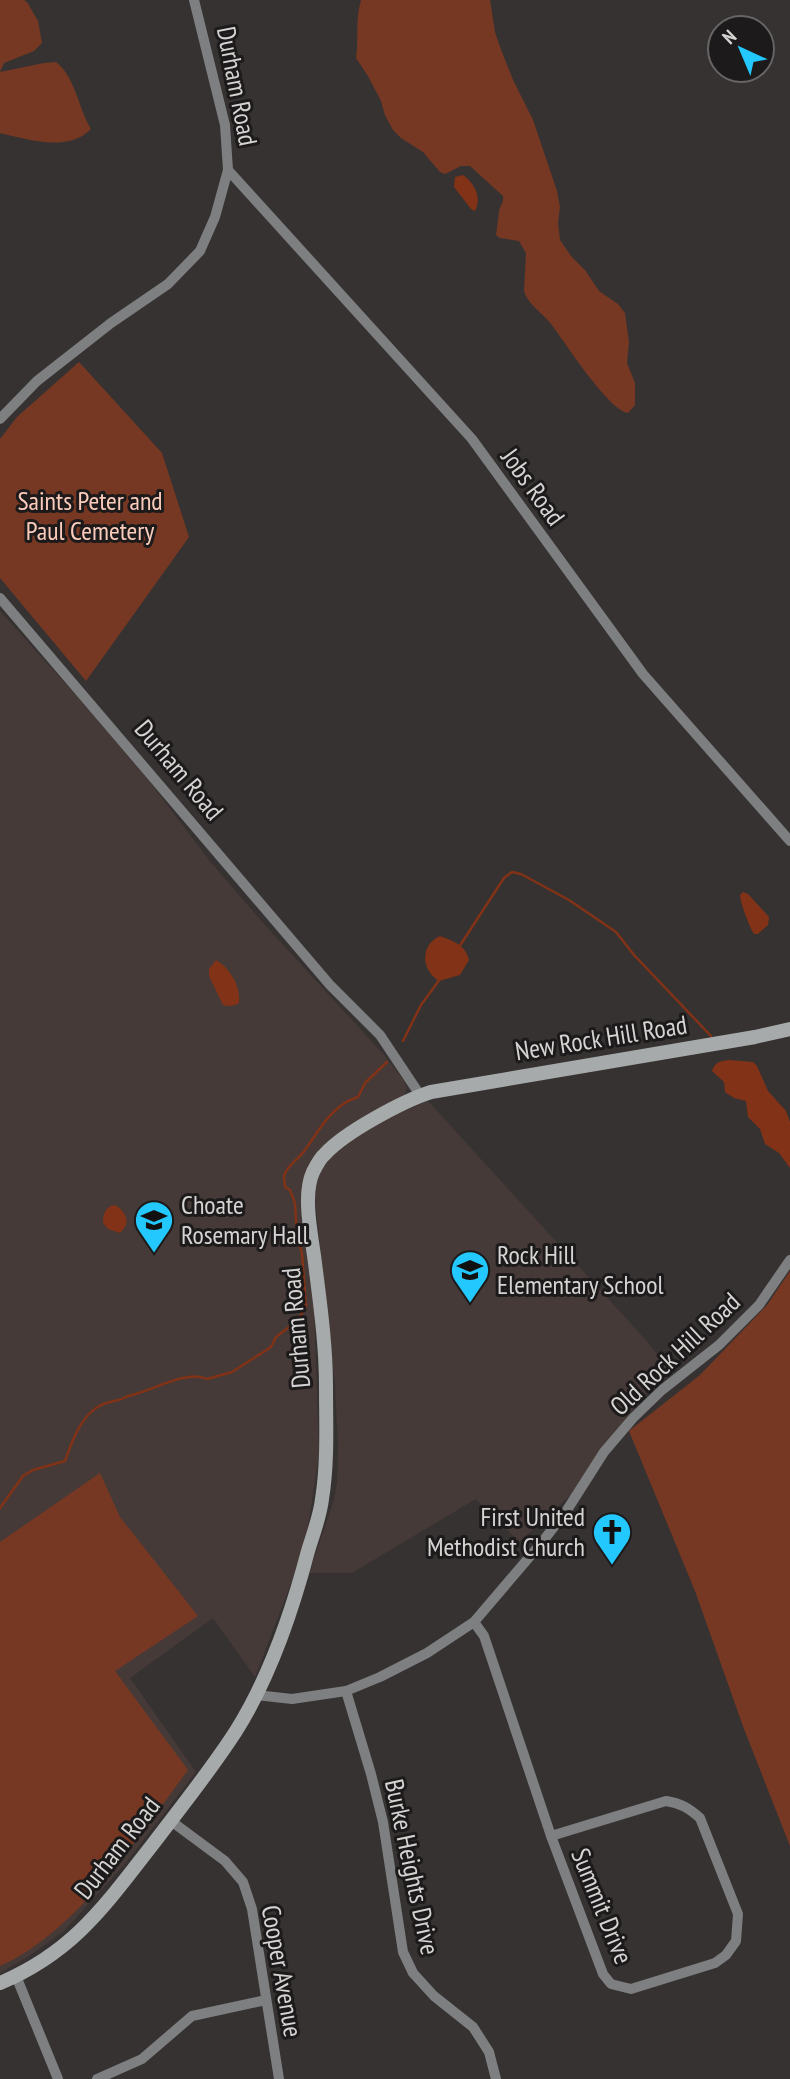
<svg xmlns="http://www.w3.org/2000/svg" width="790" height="2079" font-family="'PT Sans Narrow',sans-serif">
<rect width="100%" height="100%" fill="#363231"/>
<g fill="#453a37">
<polygon points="0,611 81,701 149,781 209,860 264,924 385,1056 404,1081 407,1088 404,1096 349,1126 302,1196 301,1205 314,1303 319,1454 308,1527 295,1573 255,1677 213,1618 130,1678 196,1772 125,1864 64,1931 29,1956 0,1973"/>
<polygon points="428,1101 645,1339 668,1367 606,1442 573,1493 519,1542 476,1499 352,1573 309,1573 334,1500 337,1482 338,1443 335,1385 313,1181 331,1152 391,1116"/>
</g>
<g fill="#773823">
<path d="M0,0H24L27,2L38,21L42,43L34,51L4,63L0,72L44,63L56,62C76,78 78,108 91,129C68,153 27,139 0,133Z"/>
<path d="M361,0H490L495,32L500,47L513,80L533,120L557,191L560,207L558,222L560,240L571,256L585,270L599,291L618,304L625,313L629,342L627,363L635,383V405L628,413C608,410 565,342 551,324C543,313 528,305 524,291L526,253L519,241L500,238L496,235C497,228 498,220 499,212C500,205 504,203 503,196L470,166H461L445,174L440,172L423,152L401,138L393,130L385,115L381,101L368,76L356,58C359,38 355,21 361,0Z"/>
<polygon points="79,362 162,453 189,537 86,681 0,578 0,439 17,417"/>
<polygon points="790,1271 790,1846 744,1729 695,1591 629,1431 700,1375 767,1305"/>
<path d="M100,1473L120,1517L198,1616L115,1671L188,1770C139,1836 76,1933 0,1966V1542Z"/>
</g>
<g fill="#823216">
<path d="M463,175C475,184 482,198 475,211L471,209L454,187L455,177Z"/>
<path d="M743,892L748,894L769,917L768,925L758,934H754C750,929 740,902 740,895Z"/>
<path d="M440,936C453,941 466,945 469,960L460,975L439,981C421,970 420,945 440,936Z"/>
<path d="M216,960C230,968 241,987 239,1003C234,1006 229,1007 223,1005L209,976V969Z"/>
<path d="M729,1060L753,1062L757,1066L768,1091L786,1111L790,1122V1168L779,1153L765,1144L760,1129L748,1117L746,1101L734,1098L725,1092L724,1082L712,1071C715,1062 720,1061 729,1060Z"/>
<path d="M114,1205C121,1207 129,1217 126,1225C125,1228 122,1230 120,1233L108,1229L103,1223C103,1215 105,1207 114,1205Z"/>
</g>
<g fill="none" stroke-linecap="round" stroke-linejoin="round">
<g stroke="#823216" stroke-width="2.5">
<polyline points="459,947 504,878 512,872 521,874 569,900 616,932 634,955 711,1036"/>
<polyline points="403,1041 421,1005 440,979"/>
<path d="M0,1508L23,1476L33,1470L65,1461C72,1441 81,1415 101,1405C110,1401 120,1401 128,1396C150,1392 187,1369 207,1379L232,1372L271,1347L276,1337L297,1321L306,1307L302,1253L297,1237L295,1203L290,1190L285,1187C285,1183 284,1179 284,1176C287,1165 299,1159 305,1150C320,1129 332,1105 358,1097L365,1083L387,1062"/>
</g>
<g stroke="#7d7f80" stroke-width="10">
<polyline points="228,170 472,439 643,674 790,841"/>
<polyline points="0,419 37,381 111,323 168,284 200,251 215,217 228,170 225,125 194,0"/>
<polyline points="0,598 330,985 380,1035 420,1095"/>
<polyline points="474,1622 484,1636 551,1836"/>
<polyline points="346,1691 371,1774 383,1822 403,1952 413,1973 434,1996 473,2027 489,2052 496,2079"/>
<polyline points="256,1695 292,1699 346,1691 380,1677 427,1653 474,1622 543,1541 567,1510 604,1452 633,1418 662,1390 719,1345 759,1305 790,1260"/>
<path d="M666,1801C680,1803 689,1808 700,1818L738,1914L736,1941L726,1955L715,1963L631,1989L611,1984L603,1974L551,1836Z"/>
<polyline points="171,1821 225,1861 243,1882 252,1909 279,2079"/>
<polyline points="16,1976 58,2079"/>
<polyline points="97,2079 142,2059 192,2016 266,2000"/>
</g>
<path stroke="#a7aaab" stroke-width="14" d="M0,1983C74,1952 106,1904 153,1844C181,1807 211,1770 236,1731C270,1677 292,1612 308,1551C313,1534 320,1517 322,1499C328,1462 326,1423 326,1386C326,1345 320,1303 315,1263C312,1237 302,1196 313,1172C316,1166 320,1158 325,1154C345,1132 403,1101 431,1092L755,1037L790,1029"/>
</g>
<defs>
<g id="university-pin" transform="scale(2.0125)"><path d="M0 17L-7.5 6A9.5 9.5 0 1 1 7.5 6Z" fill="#23c9fe" stroke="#1c1a1a"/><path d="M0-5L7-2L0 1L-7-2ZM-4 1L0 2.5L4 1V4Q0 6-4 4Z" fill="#111"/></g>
<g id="school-pin" transform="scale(2.0125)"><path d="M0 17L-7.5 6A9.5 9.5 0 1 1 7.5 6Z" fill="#23c9fe" stroke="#1c1a1a"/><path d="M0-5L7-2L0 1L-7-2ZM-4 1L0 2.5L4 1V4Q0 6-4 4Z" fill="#111"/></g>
<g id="church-pin" transform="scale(2.0125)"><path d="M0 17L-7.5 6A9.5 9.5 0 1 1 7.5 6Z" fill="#23c9fe" stroke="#1c1a1a"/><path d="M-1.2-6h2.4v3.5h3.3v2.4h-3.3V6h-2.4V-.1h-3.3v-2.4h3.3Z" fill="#111"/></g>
</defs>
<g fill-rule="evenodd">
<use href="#university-pin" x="154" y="1220"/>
<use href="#school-pin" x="470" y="1270"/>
<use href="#church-pin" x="612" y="1532"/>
</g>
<g text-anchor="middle" stroke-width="6" stroke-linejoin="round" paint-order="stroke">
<g font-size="26" fill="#d6d4d3" stroke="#1c1a1a">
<text transform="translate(237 86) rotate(79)" y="9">Durham Road</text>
<text transform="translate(533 487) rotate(54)" y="9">Jobs Road</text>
<text transform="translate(179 770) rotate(50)" y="9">Durham Road</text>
<text transform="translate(601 1038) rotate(-9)" y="9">New Rock Hill Road</text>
<text transform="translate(296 1328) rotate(-95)" y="9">Durham Road</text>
<text transform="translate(675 1354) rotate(-43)" y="9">Old Rock Hill Road</text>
<text transform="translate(117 1848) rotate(-52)" y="9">Durham Road</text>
<text transform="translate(412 1867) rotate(78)" y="9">Burke Heights Drive</text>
<text transform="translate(602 1906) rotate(68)" y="9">Summit Drive</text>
<text transform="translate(282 1971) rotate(80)" y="9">Cooper Avenue</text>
</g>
<g font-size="26" fill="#fbcbbb" stroke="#1c1a1a">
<text x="90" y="510">Saints Peter and<tspan x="90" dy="30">Paul Cemetery</tspan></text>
</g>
<g font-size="26" fill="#d6d4d3" stroke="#1c1a1a" text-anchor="start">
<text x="181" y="1214">Choate<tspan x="181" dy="30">Rosemary Hall</tspan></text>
<text x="497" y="1264">Rock Hill<tspan x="497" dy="30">Elementary School</tspan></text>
<text x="585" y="1526" text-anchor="end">First United<tspan x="585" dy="30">Methodist Church</tspan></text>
</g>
</g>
<g transform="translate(741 49) rotate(316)"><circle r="33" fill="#1c1a1a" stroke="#666464" stroke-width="2"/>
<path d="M0-5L12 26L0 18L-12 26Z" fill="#23c9fe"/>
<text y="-10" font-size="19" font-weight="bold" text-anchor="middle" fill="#d6d4d3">N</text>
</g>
</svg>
